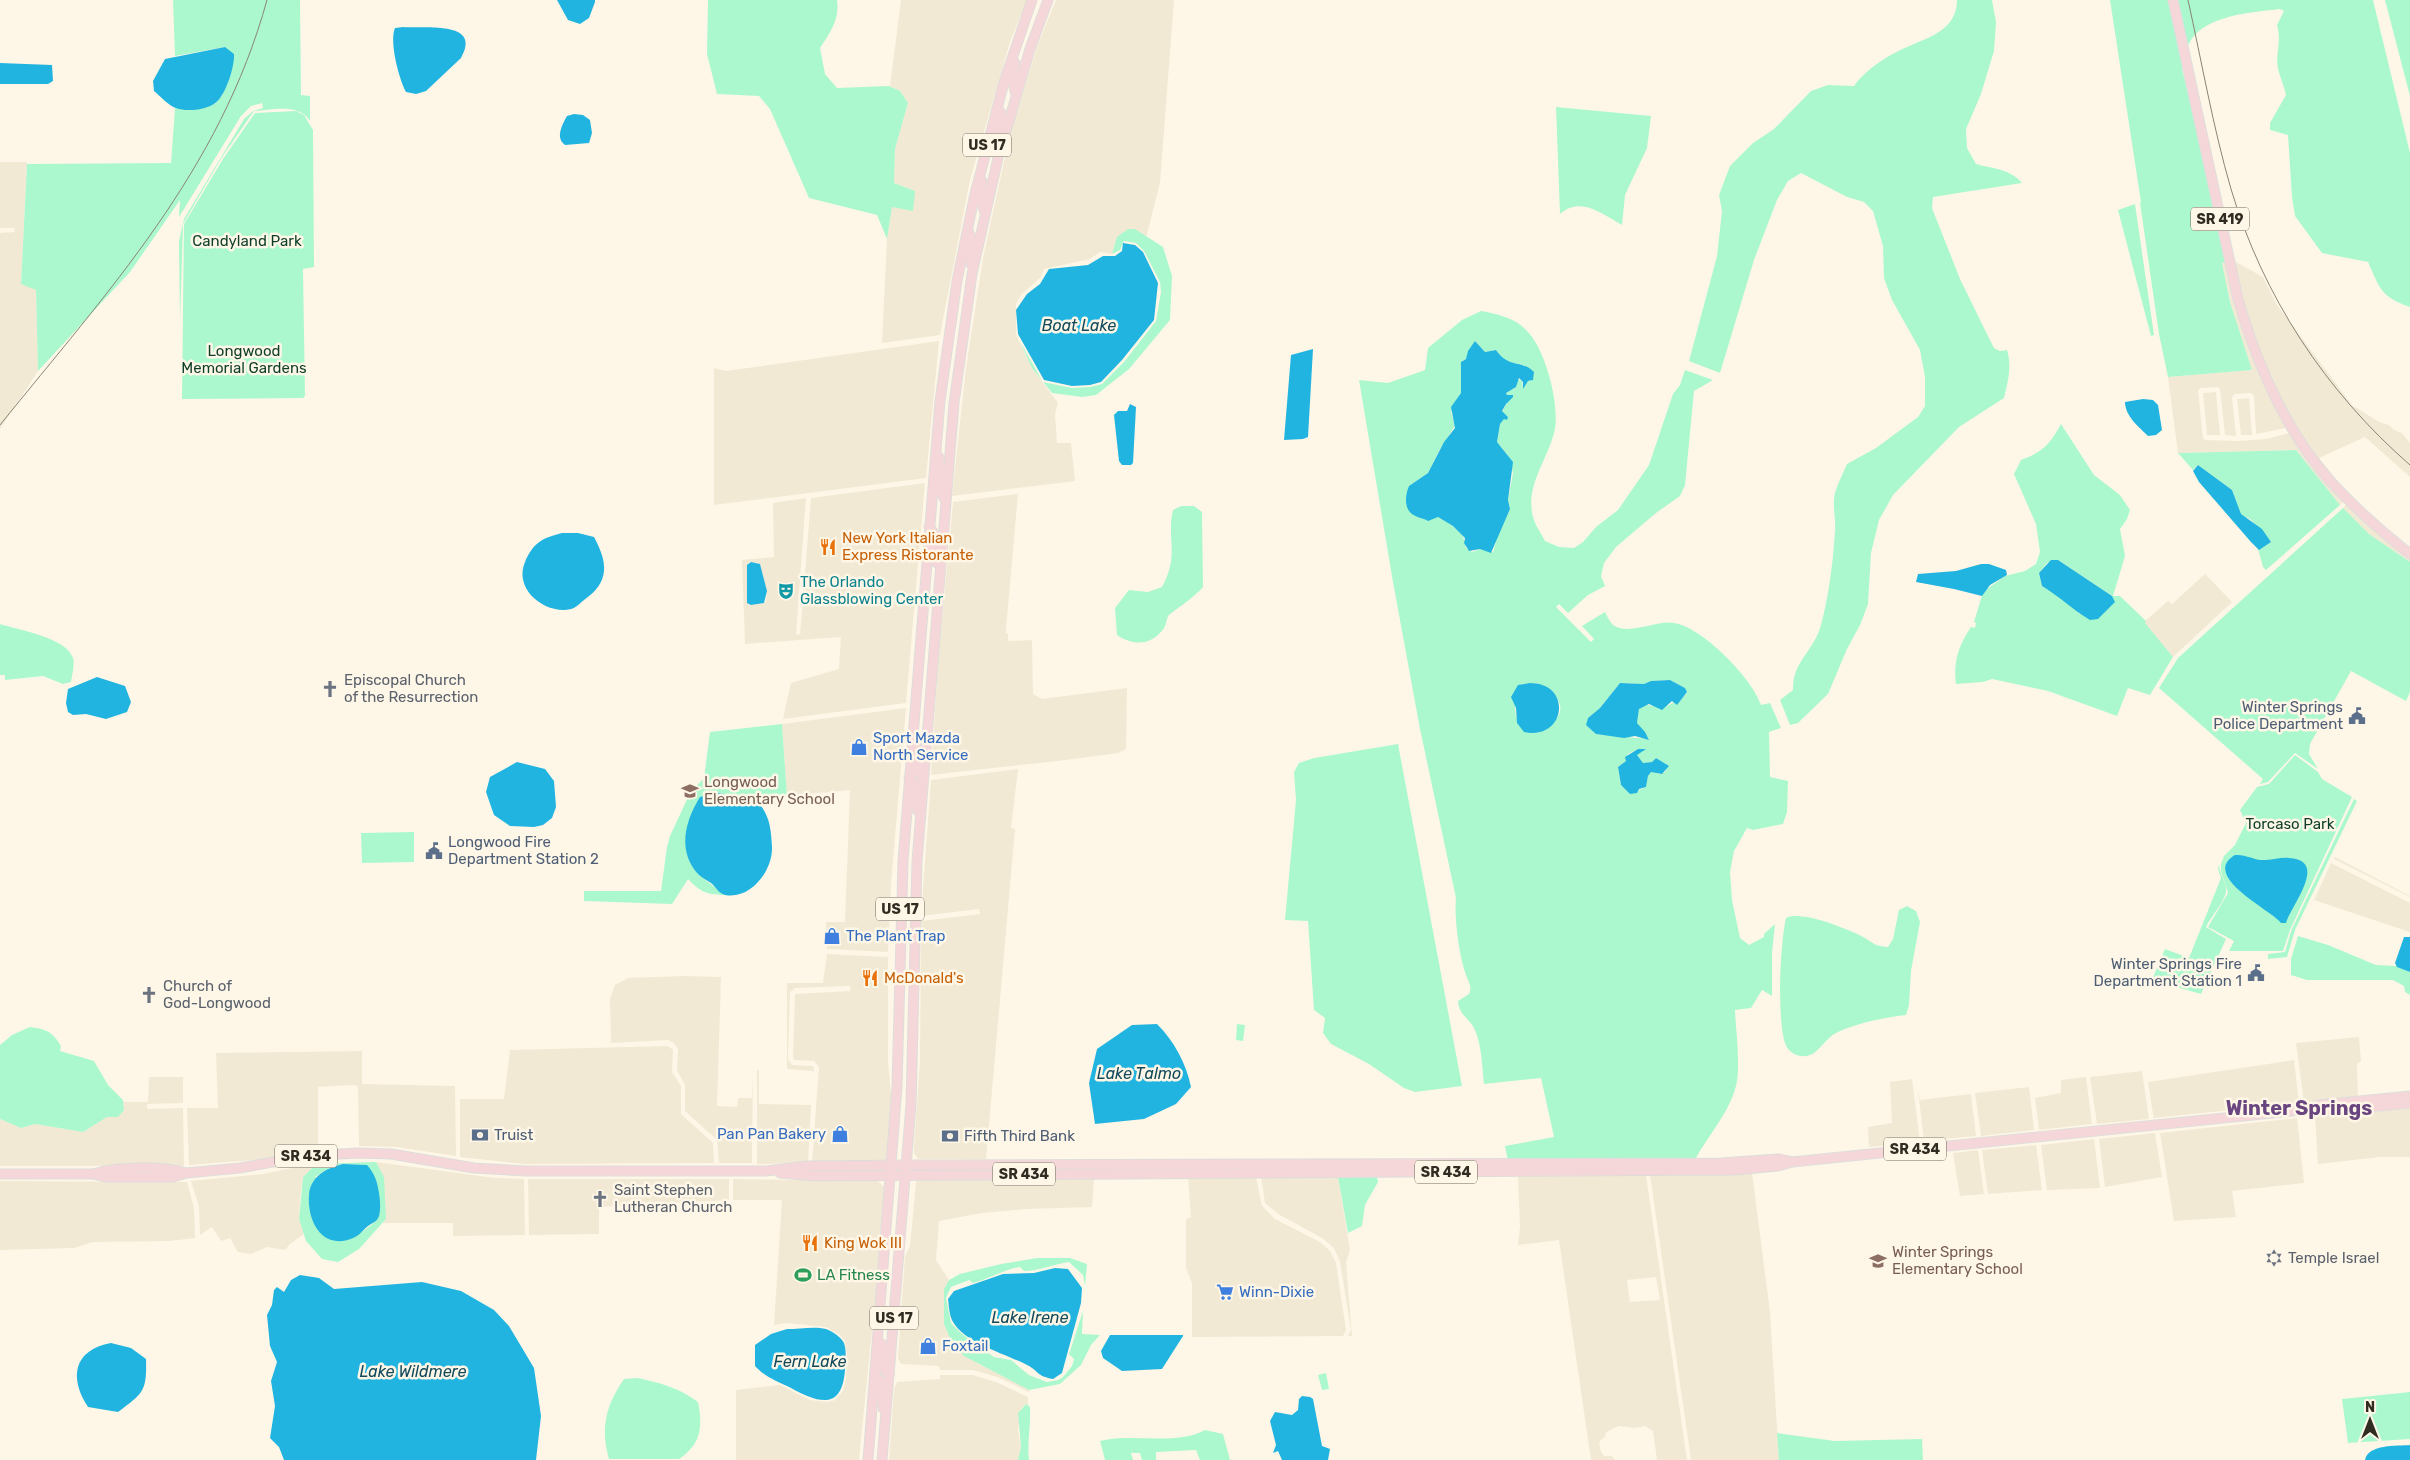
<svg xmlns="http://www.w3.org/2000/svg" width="2410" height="1460" font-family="Rubik,sans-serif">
<rect width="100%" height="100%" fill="#fef7e7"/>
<g fill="#f2e9d4" fill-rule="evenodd">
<polygon points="901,0 1027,0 1010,42 970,180 940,335 882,343 887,239 892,207 915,191 894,183 895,149 908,103 900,91 890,86"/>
<polygon points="1056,0 1174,0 1160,183 1146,238 1135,229 1115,244 1112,254 1100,252 1090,259 1044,269 1040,278 1021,295 1016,304 1016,335 1032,368 1058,403 1055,415 1057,443 1071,443 1075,481 952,496 966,368 983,258 1010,134 1037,47"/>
<polygon points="0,162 27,162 21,283 36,290 38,371 0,429 0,233 15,232 14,228 0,228"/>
<polygon points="2228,262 2236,300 2290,427 2256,434 2254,396 2251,393 2235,394 2232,397 2236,436 2225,435 2220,389 2218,387 2200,388 2198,391 2203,438 2205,440 2237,441 2267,439 2293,432 2345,500 2340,505 2295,450 2178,453 2168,377 2252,370 2230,302 2222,263"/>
<polygon points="2232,262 2236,262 2263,277 2277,305 2352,405 2379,422 2389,425 2394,430 2402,433 2410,443 2410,477 2365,437 2319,458 2358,506 2331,479 2296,428 2276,392 2252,338"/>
<polygon points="939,341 926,478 714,505 714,368 726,371"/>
<polygon points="2216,392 2220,435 2207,435 2203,393"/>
<polygon points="2249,398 2252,435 2241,435 2237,399"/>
<path d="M925,483L906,703L783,719L791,683L839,669L841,637L745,644L742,560L774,557L773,503L806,498L796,634L800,635L811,498ZM751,562L760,564L767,591L766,602L764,603L751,605L747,603V569Z"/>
<polygon points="1018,494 1006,629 1006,633 1008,634 1008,641 1032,640 1033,694 1042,699 1127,688 1126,749 1118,753 1066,760 931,775 938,663 953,502"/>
<polygon points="2348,503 2410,557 2410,562 2369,534 2343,508"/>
<polygon points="2205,574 2232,602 2173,657 2144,622 2168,601 2172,604"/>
<polygon points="906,708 891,884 888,952 827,949 826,922 845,922 850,790 787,796 782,724"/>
<polygon points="1018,769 1011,828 1015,829 986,1159 918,1159 914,1153 914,1146 920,1061 921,921 980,914 979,909 921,916 931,780"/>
<polygon points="2335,857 2410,896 2410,897 2334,859"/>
<polygon points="2331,863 2410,903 2410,932 2314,900"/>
<polygon points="827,954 888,957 888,1062 893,1114 888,1159 883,1161 812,1163 819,1067 814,1061 794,1060 793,1057 795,994 850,991 850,986 795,988 790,992 788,1059 792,1065 813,1066 815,1074 813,1071 787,1069 787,983 823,983"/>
<polygon points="683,976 721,977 717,1106 737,1107 738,1098 752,1098 753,1070 752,1163 719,1163 717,1140 685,1111 685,1085 677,1070 678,1049 674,1043 668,1040 611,1043 610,999 615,985 628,978"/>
<polygon points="2359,1037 2361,1061 2357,1064 2358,1098 2304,1103 2296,1043"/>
<polygon points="668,1046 673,1050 672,1072 681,1086 681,1114 713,1143 714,1163 524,1164 460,1157 460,1099 504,1099 510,1050"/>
<polygon points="362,1051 362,1084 455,1086 456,1156 396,1147 359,1146 358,1086 352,1085 318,1087 318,1148 253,1160 189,1165 187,1108 218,1108 216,1053"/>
<polygon points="2294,1060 2299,1103 2154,1118 2153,1114 2148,1082"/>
<polygon points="757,1070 759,1070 759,1104 811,1105 808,1163 757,1164"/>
<polygon points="2142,1071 2149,1119 2097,1124 2090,1077"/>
<polygon points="149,1077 183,1077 183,1103 147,1104 147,1109 183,1108 184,1166 0,1166 0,1119 21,1128 35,1124 83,1132 107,1117 124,1110 123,1102 148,1102"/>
<polygon points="2086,1077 2092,1124 2039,1130 2035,1098 2061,1093 2061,1080"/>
<polygon points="1912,1079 1920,1142 1869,1147 1868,1127 1892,1123 1890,1082"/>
<polygon points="2029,1087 2034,1130 1981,1136 1975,1093"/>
<polygon points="1918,1090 1920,1100 1971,1094 1976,1136 1924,1141"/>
<polygon points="2410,1108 2410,1157 2380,1157 2318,1164 2315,1118"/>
<polygon points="2297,1118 2304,1183 2232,1191 2236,1217 2174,1221 2160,1133"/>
<polygon points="2155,1133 2162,1177 2105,1187 2099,1139"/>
<polygon points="2094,1139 2100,1188 2047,1190 2041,1145"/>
<polygon points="2036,1145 2042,1190 1988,1194 1982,1150"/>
<polygon points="1978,1150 1984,1194 1960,1196 1953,1153"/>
<polygon points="376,1162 495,1178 524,1179 525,1235 453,1236 453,1223 383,1223 386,1219"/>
<polygon points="311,1164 316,1164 303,1177 300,1199 299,1219 304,1234 290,1244 285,1250 267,1247 251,1254 238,1252 230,1238 221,1241 212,1227 200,1235 199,1207 191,1181 263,1174"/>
<polygon points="1752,1172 1770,1312 1779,1460 1691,1460 1650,1175"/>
<path d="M1646,1175L1687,1460H1657L1653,1431L1645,1426L1635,1428L1619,1426L1606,1432L1605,1437L1599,1442L1601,1452L1604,1456H1612L1615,1460H1591L1559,1240L1518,1245L1520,1227L1518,1176ZM1656,1277L1660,1300L1630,1302L1627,1280Z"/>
<polygon points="1188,1177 1256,1177 1262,1206 1275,1219 1320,1242 1330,1251 1336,1263 1346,1330 1343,1336 1192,1337 1192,1283 1186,1268 1186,1219 1191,1217"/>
<polygon points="1261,1177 1338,1177 1350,1250 1346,1262 1352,1336 1348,1336 1351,1330 1340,1262 1334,1248 1322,1238 1278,1214 1265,1203"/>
<polygon points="1094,1178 1092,1207 1028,1209 982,1213 939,1221 936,1260 949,1280 944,1289 944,1324 952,1343 978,1364 1007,1377 1029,1390 1029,1392 997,1377 973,1370 940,1370 939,1366 901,1364 898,1358 905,1256 910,1246 916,1182 921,1179"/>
<polygon points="528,1179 729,1179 729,1200 599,1207 599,1234 529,1235"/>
<polygon points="733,1179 878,1181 884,1187 879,1260 859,1460 736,1460 736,1390 780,1385 810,1400 828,1402 835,1400 843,1391 846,1378 847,1355 845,1341 840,1335 826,1327 787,1323 774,1325 782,1200 733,1200"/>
<polygon points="0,1181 187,1182 194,1208 195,1238 170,1241 93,1242 74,1248 0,1250"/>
<polygon points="940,1375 973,1375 996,1382 1028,1397 1028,1405 1026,1404 1021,1408 1018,1430 1021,1447 1018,1460 889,1460 894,1389 897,1382 940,1379"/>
</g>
<g fill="#abf8ce" fill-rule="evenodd">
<path d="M173,0H300L301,95L310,96V121C299,103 272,110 254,111L222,157L183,224L180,320L179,241L184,219L244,119L253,111L263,108L262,103L251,106L241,116L179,217L180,200L130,272L38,371L36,290L21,284L27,164L171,163L175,108L215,104L223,94L225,47L175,56Z"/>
<path d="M708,0H837C840,19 830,33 820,48L825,74L837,88L889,86L900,91L908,103L895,149L894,183L915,191L913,211L892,207L887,239L877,215L809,198L770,109L759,96L717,94L707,54Z"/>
<path d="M1957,0H1992L1996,22L1994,51L1981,94L1966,129L1967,148L1976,164C1993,169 2009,168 2022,183L1933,197L1932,208L1960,279L1986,332L1994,348L2000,351L2007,350C2012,367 2008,381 2004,398L1959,427L1893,495L1879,520L1871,553L1868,604L1860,625L1847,649L1828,694L1798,723L1790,725L1780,700L1793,690C1792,662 1814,651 1821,625C1829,595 1833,562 1835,531C1836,519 1832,504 1835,493C1838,483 1843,473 1847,464L1876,448L1918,417L1925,406V377L1920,350L1892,300L1884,278L1883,246L1873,211L1864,202L1847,197L1801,173L1788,181L1777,200L1754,260L1720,373L1689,361L1717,256L1722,211L1719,195L1730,166L1753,143L1774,129L1811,91L1828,85L1854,86C1865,70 1888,55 1907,47C1929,37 1957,30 1957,0Z"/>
<polygon points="2110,0 2170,0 2184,63 2182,69 2228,262 2222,263 2230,302 2252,370 2168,377 2159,334 2140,203 2141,202"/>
<path d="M2175,0H2373L2410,153V307C2381,297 2380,289 2368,262L2322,253L2295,216L2292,197L2288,135L2270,130V123L2286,95C2284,86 2280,77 2278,69C2275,53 2282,42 2277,25L2284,11L2280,9C2249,13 2195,15 2186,52Z"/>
<polygon points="2385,0 2410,0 2410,96"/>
<path d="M1556,107L1651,116L1647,148L1625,195L1622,225C1602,214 1581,196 1560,214Z"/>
<polygon points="296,111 304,115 313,130 314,267 303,269 305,396 303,398 182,399 184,224 223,159 255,113"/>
<polygon points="2135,204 2154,335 2151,336 2118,210"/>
<polygon points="1128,229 1135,229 1163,247 1172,276 1170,320 1129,369 1096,395 1082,397 1052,393 1032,368 1019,340 1043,382 1072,388 1090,387 1102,384 1124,362 1156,321 1161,292 1160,282 1144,251 1136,243 1124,241 1120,250 1112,254 1117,237"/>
<path d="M1481,311C1498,314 1516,318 1528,332C1546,351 1561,408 1554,433C1547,461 1525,486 1533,517C1535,525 1541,533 1545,541L1559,547L1574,548L1583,542L1596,527L1618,510L1649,465L1673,394L1680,385L1685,370L1713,380L1694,391L1685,485L1680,496L1656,513L1616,547L1604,563L1601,576L1605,586L1588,595L1568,613L1559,604L1556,607L1591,642L1594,639L1582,626L1605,612C1607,616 1610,622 1613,625C1629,636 1656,620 1674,623C1702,627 1752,678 1761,705L1770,703L1781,728L1769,732L1770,777L1788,781L1787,812L1783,824L1753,830L1747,828L1734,851L1730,872L1732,900L1740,938L1749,945L1764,937V934L1775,924L1772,953V996L1762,990L1751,1008L1735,1010C1736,1032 1740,1060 1737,1081C1732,1110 1708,1135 1695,1160L1508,1161L1505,1146L1554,1137L1541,1078L1484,1084C1482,1066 1482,1045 1474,1028C1468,1017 1459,1015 1458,1001L1469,994C1473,986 1467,980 1465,972C1459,954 1454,917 1456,898L1420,729L1393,582L1359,380L1388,383L1425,370L1428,348L1462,320ZM1475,341L1485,352L1496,350L1506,362L1524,365L1534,374L1531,381H1528L1523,388L1522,381L1517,379L1515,388L1506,392L1507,395H1511L1502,412L1508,417L1507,420L1504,418L1500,424L1497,442L1507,454L1513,473L1508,500L1510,509L1498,535L1493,552L1480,549L1472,552L1466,548L1463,536L1453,526L1438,517C1422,519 1424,518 1409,510L1406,498L1409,486L1428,473L1440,449L1455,426L1451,412L1461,393L1462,361L1466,359ZM1670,680L1685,688L1687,693C1684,697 1671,704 1667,706C1657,711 1649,700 1639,709L1637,723L1649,739L1596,734L1588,718L1600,708L1620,683L1644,684L1651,681ZM1536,683C1566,697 1571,718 1536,732L1516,717L1515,706L1523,684ZM1638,749L1637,755L1643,763L1652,762L1656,758L1668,766L1665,772L1659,774L1651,771L1648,776L1646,787L1630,794L1621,785L1618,767L1626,761L1628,754Z"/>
<path d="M2061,424L2094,475L2120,495L2130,510L2127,519L2120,529L2125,556L2113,596H2120L2146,621L2145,623L2173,657L2150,695L2128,688L2117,716L2048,691L1992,679L1983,682L1956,684C1953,661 1959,645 1971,627L1975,628L1976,623L1974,622L1983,592L2005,576L2025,571L2036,564L2040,552L2036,524L2014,474L2021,460C2043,452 2050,444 2061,424ZM2058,560L2112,596L2080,614L2059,596L2042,586L2039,573L2047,563Z"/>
<polygon points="2296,450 2340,505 2266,570 2263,567 2258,549 2271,542 2250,519 2241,515 2232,490 2198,465 2193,470 2178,453"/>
<path d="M1181,506H1194L1202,512L1203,587C1193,598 1182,605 1170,614C1166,617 1167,624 1164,628C1152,646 1133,646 1117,635L1115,608L1129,590L1148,592L1162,587C1180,554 1166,539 1173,510Z"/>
<polygon points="2343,508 2369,534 2410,562 2410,692 2406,701 2351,671 2310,744 2309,754 2318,769 2295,753 2268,782 2260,784 2263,779 2159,688 2178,658"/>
<path d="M0,624C19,630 67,638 73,658C75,665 72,675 71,682L63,684L43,676L5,680V675H0Z"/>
<path d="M782,724L787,796L751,802L740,797L699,875L725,895C708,895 700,892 688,879L672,904L584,901V891H661L667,847L670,836L690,793L704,778L710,732Z"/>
<polygon points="1398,744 1462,1086 1415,1092 1404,1088 1369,1064 1331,1044 1323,1033 1325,1018 1314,1010 1308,921 1285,920 1296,800 1294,772 1299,763 1314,758"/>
<polygon points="2295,755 2318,772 2322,779 2352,797 2290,930 2283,951 2229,951 2234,941 2208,927 2228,893 2221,871 2221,864 2224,856 2235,845 2246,823 2240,810 2257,787 2269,784"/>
<polygon points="2354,799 2357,801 2295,930 2287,957 2268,959 2268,954 2285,952 2291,931"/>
<polygon points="414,832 414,862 362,863 361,833"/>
<path d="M2219,864C2219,874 2227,882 2226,892C2224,903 2211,916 2206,927L2226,939L2201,994L2152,980L2165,949L2189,958L2221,878L2218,869Z"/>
<path d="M1907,906L1916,911L1920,922L1911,971L1909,1005L1906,1015C1882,1018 1857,1023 1836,1033C1826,1038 1819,1052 1810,1055C1800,1059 1788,1053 1785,1043C1777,1019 1780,944 1786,918C1801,910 1848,929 1863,937C1874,943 1874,946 1888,947L1893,939L1899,910Z"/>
<polygon points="2298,936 2328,945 2376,965 2397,966 2410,972 2410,995 2405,992 2404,986 2393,980 2307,980 2291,975 2291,959"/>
<polygon points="1237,1024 1245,1025 1243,1041 1236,1040"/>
<path d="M30,1027C46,1029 53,1032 61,1046L60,1051L94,1061L108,1085L123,1100L124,1110L118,1117H107L83,1132L35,1124L21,1128L0,1119V1045L12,1035Z"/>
<path d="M376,1162L384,1177L386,1219L359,1249L338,1262L322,1259L306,1241L299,1219L303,1177L316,1164ZM343,1164L367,1165L375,1222L362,1232L315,1177L333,1166Z"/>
<polygon points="1338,1177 1377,1177 1378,1182 1365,1205 1362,1226 1348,1233"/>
<path d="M1037,1258H1070L1087,1264L1085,1286L1083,1275L1069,1262C1054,1264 1039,1271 1024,1271L1020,1267C1005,1269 989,1279 973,1283L969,1280L951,1287L946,1298L951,1323L962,1334L994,1357L1011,1360L1029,1375L1047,1382L1058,1380L1063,1377L1072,1366L1074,1359L1069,1354L1083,1311L1082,1334L1100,1335L1091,1345L1081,1365L1060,1384L1029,1390L964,1356L952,1343L944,1324V1289L949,1280L960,1274L1001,1264Z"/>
<polygon points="1326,1373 1329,1389 1322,1390 1318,1375"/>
<path d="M638,1378C661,1383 679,1388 698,1402C703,1427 701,1444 679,1459H609C600,1428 606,1405 624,1379Z"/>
<polygon points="2410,1392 2410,1439 2348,1443 2342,1399"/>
<path d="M1026,1404L1030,1407C1031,1426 1027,1442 1029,1460H1018L1021,1447L1018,1413Z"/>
<path d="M1205,1430L1223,1434L1230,1460H1200L1196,1450L1156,1452V1460H1142L1140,1453H1131L1133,1460H1105L1100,1441C1134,1433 1175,1446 1205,1430Z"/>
<polygon points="1777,1433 1835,1441 1922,1439 1923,1460 1779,1460"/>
</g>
<g fill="#22b4e0">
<polygon points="557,0 595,0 595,2 589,18 580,24 568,20"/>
<path d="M403,27C423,29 483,20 461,58L426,91L416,94L406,92C399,79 389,41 395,28Z"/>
<path d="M225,47L234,54C235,66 225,98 214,104C205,110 186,112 176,108C169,106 160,96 154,91L153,81L165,59Z"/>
<polygon points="0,63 52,65 53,81 48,84 0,84"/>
<path d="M574,114L583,115L590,120L592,133L589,143L565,145C555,138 562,125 567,116Z"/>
<polygon points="1123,243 1135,245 1143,252 1158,283 1154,320 1122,360 1101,382 1090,385 1072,386 1044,380 1018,334 1016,310 1027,294 1040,284 1049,269 1088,265 1103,256 1115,256 1122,251"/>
<path d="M1475,341L1485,352L1496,350C1509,369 1521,359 1534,372L1533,380L1528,381L1523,389V382L1519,378L1516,387L1506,393L1507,395H1513V397L1506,404L1502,411L1508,417L1507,420L1504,419L1500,424L1497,442L1513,462L1508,500L1510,509L1491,553L1480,549L1469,551L1464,543L1465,538L1453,526L1438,517L1428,521C1424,518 1417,518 1412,514C1404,508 1405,495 1409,486L1428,473L1444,442L1455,428L1451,407L1461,393V362L1466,359L1468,351Z"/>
<polygon points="1313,349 1308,437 1303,439 1284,440 1291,355"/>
<path d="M2143,399L2153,400L2158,405L2162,430L2156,435L2148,436C2139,427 2125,416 2125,402Z"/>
<polygon points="1130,404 1136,407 1133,463 1131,465 1122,465 1119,461 1114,415 1118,411 1127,411"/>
<polygon points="2198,465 2232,490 2241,514 2262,529 2271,542 2259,550 2251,542 2199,482 2193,471"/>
<path d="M562,533H578L594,537C608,563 610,582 584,600C580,603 576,608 571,609C546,615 513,590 525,562C533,543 542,538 562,533Z"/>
<path d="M2051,560H2058L2112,596L2115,602L2098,619L2090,620C2073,610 2059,596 2042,586L2039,573Z"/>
<polygon points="751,562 760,564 767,591 764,603 751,605 747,603 747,565"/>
<polygon points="1981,564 1989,564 2006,570 2007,575 1990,585 1982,596 1954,589 1916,582 1918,574 1956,571"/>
<polygon points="97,677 125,686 131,702 127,712 106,719 86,714 73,715 68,712 66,703 68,689"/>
<polygon points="1670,680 1685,688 1687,692 1677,705 1672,701 1662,710 1649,704 1639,709 1637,723 1645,732 1649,740 1635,736 1624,738 1596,734 1586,725 1588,718 1600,708 1620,683 1644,684 1651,681"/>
<path d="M1530,683C1573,683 1566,741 1524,732L1517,723L1516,708L1511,697L1518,685Z"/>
<polygon points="1638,749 1646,749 1637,755 1643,763 1652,762 1656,758 1669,766 1662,774 1651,772 1648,776 1646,787 1639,789 1637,793 1630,794 1621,785 1618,767 1626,761 1625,757"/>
<polygon points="517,762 545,769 554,781 556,807 552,818 543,825 534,827 510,826 494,815 486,792 490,777"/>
<path d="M715,793C730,793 746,803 757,801C770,815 771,829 772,847C773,870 751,900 725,895C718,893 716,887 711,883C707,880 702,878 698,874C677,851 685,821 700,797Z"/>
<path d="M2235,855C2246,854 2255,861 2266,860C2274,860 2281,857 2289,858C2330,860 2290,907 2286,923H2281C2273,911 2199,876 2235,855Z"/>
<polygon points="2404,937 2410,937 2410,972 2397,967 2395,963"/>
<path d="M1157,1024C1174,1041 1186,1063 1191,1087L1176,1104L1144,1119L1095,1124L1089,1083L1097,1049L1132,1025Z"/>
<path d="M343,1164L367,1165C375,1174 377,1181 379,1193C380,1200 381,1209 379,1216C377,1222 372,1223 368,1226C363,1230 359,1236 353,1238C322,1251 307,1221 309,1195C310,1177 326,1168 343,1164Z"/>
<path d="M1055,1268L1068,1269L1082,1288L1081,1303L1062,1373L1053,1379C1036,1376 1039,1371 1027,1365C1006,1354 965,1343 953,1322C949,1315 949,1306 948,1299L954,1291L1003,1274L1034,1273Z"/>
<polygon points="300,1275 319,1278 334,1289 422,1282 461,1291 494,1310 509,1326 534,1368 541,1416 536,1460 284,1460 279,1447 270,1438 275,1406 271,1381 277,1362 270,1346 267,1315 272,1305 274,1290 277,1287 284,1292 291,1280"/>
<path d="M787,1329C799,1329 815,1326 826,1329C832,1331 841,1337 844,1343C847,1351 845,1362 845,1370C842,1412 817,1402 791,1388C777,1381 765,1377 755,1366V1345L771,1334Z"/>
<polygon points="1110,1335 1183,1335 1183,1336 1162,1369 1122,1371 1103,1358 1101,1351"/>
<path d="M111,1343L131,1348L146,1359C147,1392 143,1393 118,1412L88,1407C69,1378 73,1350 111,1343Z"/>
<polygon points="1302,1396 1310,1397 1313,1399 1322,1446 1330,1449 1328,1460 1282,1460 1278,1451 1273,1453 1276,1445 1270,1421 1275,1412 1292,1415 1298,1410 1299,1399"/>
<path d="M2410,1445V1460H2365C2368,1444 2397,1446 2410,1445Z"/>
</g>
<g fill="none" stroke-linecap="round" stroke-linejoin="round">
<g stroke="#dedddc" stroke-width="11">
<g id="major">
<path d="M2173,0L2238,299C2257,364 2285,431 2331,482C2355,508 2382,532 2410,554"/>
<polyline points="1015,63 1012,81 1016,94"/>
<polyline points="997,109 1001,113 1000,135"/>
<polyline points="982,181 981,201 985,212"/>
<polyline points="968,231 972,239 971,264"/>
<polyline points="939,457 940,491 945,499"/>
<polyline points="929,527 935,535 937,563"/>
<polyline points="915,741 918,771 923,779"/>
<polyline points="909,778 914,783 917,810"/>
<polyline points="2307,1109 2319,1105 2410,1096"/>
<polyline points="780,1173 814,1176 1735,1170 1778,1166 1792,1162 2302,1110 2320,1112 2410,1103"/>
<polyline points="0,1174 94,1174 105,1177 173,1177 186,1173 240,1168 306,1156 358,1153 391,1154 474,1168 526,1171 766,1171 807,1166 906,1165 1721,1163 1778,1159 1792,1162"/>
<path d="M94,1174C116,1166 163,1166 186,1173"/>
<path d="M882,1344C883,1355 879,1368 889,1374"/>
<polyline points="875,1374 881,1383 883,1408"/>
<polyline points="868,1460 897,1087 903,861 940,401 957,281 974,198 1004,82 1032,0"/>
<polyline points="882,1460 911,1105 917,861 954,403 972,274 998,158 1030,49 1048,0"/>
</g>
</g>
<use href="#major" stroke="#f6d7d9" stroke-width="9"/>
<g stroke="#898477" stroke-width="1">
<path d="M2188,0C2202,63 2213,127 2231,189C2263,296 2325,391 2410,465"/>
<path d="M0,425C108,291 220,171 267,0"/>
</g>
</g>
<defs>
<g id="restaurant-bare" transform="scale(1.35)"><path d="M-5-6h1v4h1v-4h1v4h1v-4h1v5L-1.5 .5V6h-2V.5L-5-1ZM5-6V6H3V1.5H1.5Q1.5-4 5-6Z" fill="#e8710a" stroke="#fef7e7" stroke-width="2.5" paint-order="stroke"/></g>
<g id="theatre-bare" transform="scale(1.35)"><path d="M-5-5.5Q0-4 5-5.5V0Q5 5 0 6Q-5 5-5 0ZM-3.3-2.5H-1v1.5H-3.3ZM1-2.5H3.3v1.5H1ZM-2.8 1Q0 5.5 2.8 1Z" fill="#0f9aa8" stroke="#fef7e7" stroke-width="2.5" paint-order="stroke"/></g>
<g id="church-bare" transform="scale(1.35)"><path d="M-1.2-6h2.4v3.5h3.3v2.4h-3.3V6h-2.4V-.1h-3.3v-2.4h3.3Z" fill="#6b7280" stroke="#fef7e7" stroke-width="2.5" paint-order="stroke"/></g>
<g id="civic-bare" transform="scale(1.35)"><path d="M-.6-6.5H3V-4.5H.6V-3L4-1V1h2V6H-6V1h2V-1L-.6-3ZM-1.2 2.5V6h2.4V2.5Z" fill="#5c6f8a" stroke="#fef7e7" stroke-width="2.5" paint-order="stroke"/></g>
<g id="shop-bare" transform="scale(1.35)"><path d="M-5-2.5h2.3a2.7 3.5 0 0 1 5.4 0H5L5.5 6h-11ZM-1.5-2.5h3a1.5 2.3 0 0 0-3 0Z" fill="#3f7fe0" stroke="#fef7e7" stroke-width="2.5" paint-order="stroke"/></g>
<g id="school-bare" transform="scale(1.35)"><path d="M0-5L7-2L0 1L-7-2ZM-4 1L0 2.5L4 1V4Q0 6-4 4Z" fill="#8d6e63" stroke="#fef7e7" stroke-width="2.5" paint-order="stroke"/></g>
<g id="bank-bare" transform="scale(1.35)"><path d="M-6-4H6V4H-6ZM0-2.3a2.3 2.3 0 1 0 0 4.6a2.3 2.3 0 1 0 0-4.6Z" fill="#5c6f8a" stroke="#fef7e7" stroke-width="2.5" paint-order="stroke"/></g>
<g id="synagogue-bare" transform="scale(1.35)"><path d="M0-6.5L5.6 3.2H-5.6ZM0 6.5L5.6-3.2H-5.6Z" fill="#6b7280" stroke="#fef7e7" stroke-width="2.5" paint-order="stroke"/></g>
<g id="stadium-bare" transform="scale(1.35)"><path d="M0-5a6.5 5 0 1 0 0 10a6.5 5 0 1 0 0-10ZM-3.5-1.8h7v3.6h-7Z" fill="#2e9e5b" stroke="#fef7e7" stroke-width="2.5" paint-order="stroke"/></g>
<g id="supermarket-bare" transform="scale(1.35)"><path d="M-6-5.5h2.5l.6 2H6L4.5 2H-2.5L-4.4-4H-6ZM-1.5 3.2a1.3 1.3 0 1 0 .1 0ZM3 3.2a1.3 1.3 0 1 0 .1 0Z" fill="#3f7fe0" stroke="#fef7e7" stroke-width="2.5" paint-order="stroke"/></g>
</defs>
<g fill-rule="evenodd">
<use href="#restaurant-bare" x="828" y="547"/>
<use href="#theatre-bare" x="786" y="591"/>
<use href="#church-bare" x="330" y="689"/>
<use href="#civic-bare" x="2357" y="716"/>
<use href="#shop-bare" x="859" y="747"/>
<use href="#school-bare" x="690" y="791"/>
<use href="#civic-bare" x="434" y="851"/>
<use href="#shop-bare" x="832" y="936"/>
<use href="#civic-bare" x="2256" y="973"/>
<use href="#restaurant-bare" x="870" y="978"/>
<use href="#church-bare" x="149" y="995"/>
<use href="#shop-bare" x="840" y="1134"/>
<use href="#bank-bare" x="480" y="1135"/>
<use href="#bank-bare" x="950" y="1136"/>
<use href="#church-bare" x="600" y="1199"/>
<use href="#restaurant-bare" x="810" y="1243"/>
<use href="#synagogue-bare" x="2274" y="1258"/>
<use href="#school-bare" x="1878" y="1261"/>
<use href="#stadium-bare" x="803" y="1275"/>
<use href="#supermarket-bare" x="1225" y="1292"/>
<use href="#shop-bare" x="928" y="1346"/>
</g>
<g text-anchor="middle" stroke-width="5" stroke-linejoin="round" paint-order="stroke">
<g fill="#fef7e7" stroke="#6e695d" stroke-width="1">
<rect x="963" y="133.5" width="48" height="23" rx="4"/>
<rect x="2191" y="207.5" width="58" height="23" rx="4"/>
<rect x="876" y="897.5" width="48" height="23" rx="4"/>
<rect x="1884" y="1137.5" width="62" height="23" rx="4"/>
<rect x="275" y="1144.5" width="62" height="23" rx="4"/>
<rect x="1415" y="1160.5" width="62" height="23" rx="4"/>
<rect x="993" y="1162.5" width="62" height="23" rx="4"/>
<rect x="870" y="1306.5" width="48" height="23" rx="4"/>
</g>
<g font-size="14" font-weight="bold" fill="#302c22">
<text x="987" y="150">US 17</text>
<text x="2220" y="224">SR 419</text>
<text x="900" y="914">US 17</text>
<text x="1915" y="1154">SR 434</text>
<text x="306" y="1161">SR 434</text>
<text x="1446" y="1177">SR 434</text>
<text x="1024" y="1179">SR 434</text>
<text x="894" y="1323">US 17</text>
</g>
<g font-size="15" fill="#0e3e29" stroke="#fef7e7">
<text x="247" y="246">Candyland Park</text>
<text x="244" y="356">Longwood<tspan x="244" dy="17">Memorial Gardens</tspan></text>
<text x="2290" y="829">Torcaso Park</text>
</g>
<g font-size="15" fill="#c56008" stroke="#fef7e7" text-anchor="start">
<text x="842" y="543">New York Italian<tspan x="842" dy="17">Express Ristorante</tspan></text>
<text x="884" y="983">McDonald's</text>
<text x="824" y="1248">King Wok III</text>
</g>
<g font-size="15" fill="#0d838f" stroke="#fef7e7" text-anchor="start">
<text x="800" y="587">The Orlando<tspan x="800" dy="17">Glassblowing Center</tspan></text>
</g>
<g font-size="15" fill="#5b616d" stroke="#fef7e7" text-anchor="start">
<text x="344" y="685">Episcopal Church<tspan x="344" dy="17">of the Resurrection</tspan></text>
<text x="163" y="991">Church of<tspan x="163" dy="17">God-Longwood</tspan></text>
<text x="614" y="1195">Saint Stephen<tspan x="614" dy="17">Lutheran Church</tspan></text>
<text x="2288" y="1263">Temple Israel</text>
</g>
<g font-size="15" fill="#4e5e75" stroke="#fef7e7" text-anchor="start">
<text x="2343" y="712" text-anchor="end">Winter Springs<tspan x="2343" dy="17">Police Department</tspan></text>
<text x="448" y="847">Longwood Fire<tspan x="448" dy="17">Department Station 2</tspan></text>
<text x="2242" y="969" text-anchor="end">Winter Springs Fire<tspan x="2242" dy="17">Department Station 1</tspan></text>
<text x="494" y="1140">Truist</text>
<text x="964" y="1141">Fifth Third Bank</text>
</g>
<g font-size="15" fill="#366cbe" stroke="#fef7e7" text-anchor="start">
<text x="873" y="743">Sport Mazda<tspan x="873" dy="17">North Service</tspan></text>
<text x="846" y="941">The Plant Trap</text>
<text x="826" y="1139" text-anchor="end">Pan Pan Bakery</text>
<text x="1239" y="1297">Winn-Dixie</text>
<text x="942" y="1351">Foxtail</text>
</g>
<g font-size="15" fill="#785e54" stroke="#fef7e7" text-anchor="start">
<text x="704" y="787">Longwood<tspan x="704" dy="17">Elementary School</tspan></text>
<text x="1892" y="1257">Winter Springs<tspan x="1892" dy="17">Elementary School</tspan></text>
</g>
<g font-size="15" fill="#27864d" stroke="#fef7e7" text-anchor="start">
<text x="817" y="1280">LA Fitness</text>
</g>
<g font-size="16" font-style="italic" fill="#124a5c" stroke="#fef7e7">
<text x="1079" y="331">Boat Lake</text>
<text x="1139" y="1079">Lake Talmo</text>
<text x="1030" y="1323">Lake Irene</text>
<text x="810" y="1367">Fern Lake</text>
<text x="413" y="1377">Lake Wildmere</text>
</g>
<g font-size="20" font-weight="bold" fill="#694680" stroke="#fef7e7">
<text x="2299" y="1115">Winter Springs</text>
</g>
</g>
<g transform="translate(2370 1420)" stroke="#fef7e7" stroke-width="4" paint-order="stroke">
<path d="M0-4L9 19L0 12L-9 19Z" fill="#302c22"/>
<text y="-8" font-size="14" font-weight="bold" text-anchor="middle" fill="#302c22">N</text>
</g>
</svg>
